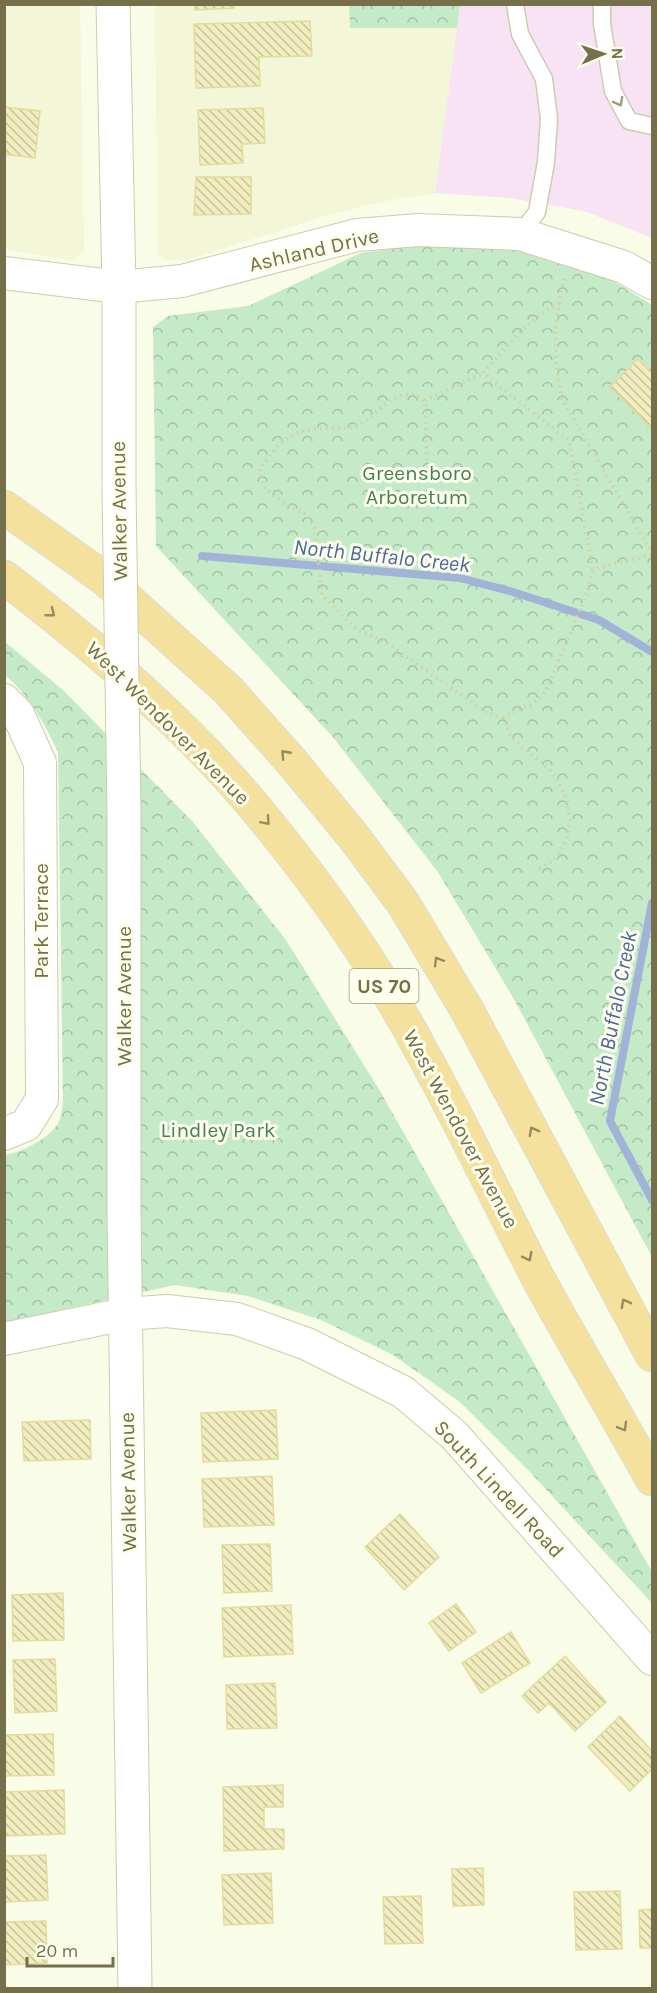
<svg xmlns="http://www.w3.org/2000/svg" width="657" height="1993" font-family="Karla,sans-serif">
<defs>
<pattern id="forest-crowns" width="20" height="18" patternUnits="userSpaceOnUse" patternTransform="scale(1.5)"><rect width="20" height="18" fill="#c4eac8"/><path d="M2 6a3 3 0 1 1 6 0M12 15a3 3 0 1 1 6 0" fill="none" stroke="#a4c2a4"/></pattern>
<pattern id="building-back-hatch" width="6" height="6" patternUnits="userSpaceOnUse" patternTransform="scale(1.5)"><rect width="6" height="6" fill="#f1edbe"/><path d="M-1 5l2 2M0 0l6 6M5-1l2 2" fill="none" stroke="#c8c49c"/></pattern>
</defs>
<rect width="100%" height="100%" fill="#f9fce6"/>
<g fill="#f3f6d7">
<polygon points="4,5 80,5 84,251 73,261 5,249"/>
<polygon points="155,5 349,5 350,28 457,28 435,193 379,202 325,216 187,260 166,260 158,254"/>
</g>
<polygon fill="#f8e3f5" points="460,5 652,5 652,238 584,211 510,198 435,193"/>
<g fill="url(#forest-crowns)">
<polygon points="349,5 349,4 460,5 457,28 350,28"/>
<path d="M419,245C461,247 518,245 557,257C591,267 623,286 652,305V1257L515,1001L438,872L332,736L156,546L153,327L168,316L248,306L361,253Z"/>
<path d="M4,641L63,690L192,821L286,940L380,1091L652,1572V1603L527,1469L460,1402L393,1355L321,1320L248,1296L175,1285L5,1322V1155C23,1151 45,1141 57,1125C61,1119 62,1109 63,1102L58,752C44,723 29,695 5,675Z"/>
</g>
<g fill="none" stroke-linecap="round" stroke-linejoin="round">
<g stroke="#a1b3d7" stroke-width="8">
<polyline points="202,556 460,578 513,592 599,620 652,652"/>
<polyline points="652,903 610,1121 652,1200"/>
</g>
</g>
<g fill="url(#building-back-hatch)" stroke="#e4dc9e" stroke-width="1.5">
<polygon points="195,4 234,4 234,8 195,10"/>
<polygon points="310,21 312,56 259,57 260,86 196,88 194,24"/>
<polygon points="4,107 40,111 35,158 4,154"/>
<polygon points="263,108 265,143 242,144 243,163 200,165 198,110"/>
<polygon points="196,177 251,177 251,214 194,215"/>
<polygon points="638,359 652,374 652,430 610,387"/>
<polygon points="276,1410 278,1459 203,1462 201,1413"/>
<polygon points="90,1420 91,1459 24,1461 22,1422"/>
<polygon points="272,1476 274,1525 204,1527 202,1479"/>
<polygon points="400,1514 439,1557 404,1590 365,1547"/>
<polygon points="270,1544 272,1591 224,1593 222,1545"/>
<polygon points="63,1593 64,1640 13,1641 12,1595"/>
<polygon points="456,1604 476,1632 449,1651 429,1623"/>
<polygon points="291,1605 293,1654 224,1657 222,1608"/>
<polygon points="511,1632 530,1663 481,1693 462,1663"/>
<polygon points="565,1656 606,1702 575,1731 549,1703 538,1713 522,1696"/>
<polygon points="55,1659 57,1711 15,1713 13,1660"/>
<polygon points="275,1683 277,1728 227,1729 226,1685"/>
<polygon points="620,1716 652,1751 652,1769 630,1791 588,1747"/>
<polygon points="53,1734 54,1775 4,1776 4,1735"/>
<polygon points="283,1785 283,1807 264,1807 264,1829 284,1829 284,1849 224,1851 223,1787"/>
<polygon points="64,1790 65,1834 4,1836 4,1792"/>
<polygon points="46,1855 48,1900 4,1902 4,1856"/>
<polygon points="483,1868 484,1905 453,1906 452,1869"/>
<polygon points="271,1873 273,1923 224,1925 222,1875"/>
<polygon points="620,1891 622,1949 576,1950 574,1892"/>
<polygon points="421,1896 423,1943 385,1944 383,1897"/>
<polygon points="652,1909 652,1948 640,1948 639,1910"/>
<polygon points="46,1921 47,1963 4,1965 4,1922"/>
</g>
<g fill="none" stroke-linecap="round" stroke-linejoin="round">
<g stroke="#ceccac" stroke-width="19">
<g id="service">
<polyline points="515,4 520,34 544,79 549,119 546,162 537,212 520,234"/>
<polyline points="602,4 602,24 613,91 629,121 652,126"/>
</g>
</g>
<g stroke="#ceccac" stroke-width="34">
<g id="minor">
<polyline points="4,273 119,287 182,281 357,235 418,230 520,234 624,267 652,283"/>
<polyline points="4,700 18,714 40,763 42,1099 26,1125 4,1134"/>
<polyline points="4,1339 125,1314 167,1311 237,1319 307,1344 403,1392 454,1435 652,1659"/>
</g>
</g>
<g stroke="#ceccac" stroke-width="35">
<g id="tertiary">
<polyline points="113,4 119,287 119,490"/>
<polyline points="124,812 124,1212 135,1988"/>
</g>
</g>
<g stroke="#deddd4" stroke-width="35">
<g id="motorway">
<polyline points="4,507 105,579 228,690 292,762 353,836 403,903 467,1010 652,1355"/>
<path d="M4,577C103,653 198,734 275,832C330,900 381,975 422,1052C463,1126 499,1203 538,1278C575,1346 615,1412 652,1479"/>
</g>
</g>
<g stroke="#d6d1a1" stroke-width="4" stroke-dasharray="1.5 4.5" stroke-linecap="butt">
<polyline points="565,279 561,291 556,327 556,361 562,399 652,553"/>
<path d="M559,303C528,320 506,347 483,373L569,441L593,569L652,555"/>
<polyline points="425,401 483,373"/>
<path d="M427,460L425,401C397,380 380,415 358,425C347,430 337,428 326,428C292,428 277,443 260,470L263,486L284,504L306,514L315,529L322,595L354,627L385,642L487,713L503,717L533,704L546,691L588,590L593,569"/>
<path d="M503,717C512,750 532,749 551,772C571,795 578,834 555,858C550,863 542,867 536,872"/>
</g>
<use href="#service" stroke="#fff" stroke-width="16"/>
<use href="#minor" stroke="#fff" stroke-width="32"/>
<use href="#tertiary" stroke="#fff" stroke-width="33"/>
<use href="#motorway" stroke="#f5e19e" stroke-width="33"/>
<g stroke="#ceccac" stroke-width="35" stroke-linecap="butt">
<polyline id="tertiary-bridge" points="119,490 124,812"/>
</g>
<use href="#tertiary-bridge" stroke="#fff" stroke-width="33"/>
</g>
<defs><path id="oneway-chevron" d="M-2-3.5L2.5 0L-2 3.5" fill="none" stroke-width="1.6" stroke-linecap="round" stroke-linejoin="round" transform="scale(1.5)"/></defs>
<use stroke="#9e9b81" href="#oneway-chevron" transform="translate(619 102) rotate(62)"/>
<g stroke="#958c60">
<use href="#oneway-chevron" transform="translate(51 613) rotate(38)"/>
<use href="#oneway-chevron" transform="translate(285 754) rotate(-132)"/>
<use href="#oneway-chevron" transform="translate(266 821) rotate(49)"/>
<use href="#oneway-chevron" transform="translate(438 961) rotate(-121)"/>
<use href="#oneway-chevron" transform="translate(533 1131) rotate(-118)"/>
<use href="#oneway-chevron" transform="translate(528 1257) rotate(63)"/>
<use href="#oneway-chevron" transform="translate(625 1303) rotate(-118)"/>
<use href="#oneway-chevron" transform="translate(623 1427) rotate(60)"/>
</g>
<g text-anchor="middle" stroke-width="6" stroke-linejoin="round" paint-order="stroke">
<rect fill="#fdffec" stroke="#9e9b7b" stroke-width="1.5" x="349.5" y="969" width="69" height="34" rx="4.5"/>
<g font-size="20" font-weight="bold" fill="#75704b">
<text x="384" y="993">US 70</text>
</g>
<g font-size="21" fill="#75704b" stroke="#fdffec">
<text transform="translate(314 250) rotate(-13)" y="7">Ashland Drive</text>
<text transform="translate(119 511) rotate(-91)" y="7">Walker Avenue</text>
<text transform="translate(168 723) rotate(45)" y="7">West Wendover Avenue</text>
<text transform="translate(41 921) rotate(-90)" y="7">Park Terrace</text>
<text transform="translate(124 996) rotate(-90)" y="7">Walker Avenue</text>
<text transform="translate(461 1129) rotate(62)" y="7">West Wendover Avenue</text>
<text transform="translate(128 1482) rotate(-91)" y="7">Walker Avenue</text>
<text transform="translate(499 1489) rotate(47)" y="7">South Lindell Road</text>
</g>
<g font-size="21" fill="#458153" stroke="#fdffec">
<text x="417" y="480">Greensboro<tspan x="417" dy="24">Arboretum</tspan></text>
<text x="218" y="1137">Lindley Park</text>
</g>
<g font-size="22" font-style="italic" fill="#4e679d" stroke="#fdffec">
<text transform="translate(382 555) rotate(6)" y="8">North Buffalo Creek</text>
<text transform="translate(612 1018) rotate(-79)" y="8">North Buffalo Creek</text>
</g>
</g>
<rect width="657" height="1993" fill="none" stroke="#75704b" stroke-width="12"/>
<g transform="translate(603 54) rotate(88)" stroke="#fdffec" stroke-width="4.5" paint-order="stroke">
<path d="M0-4.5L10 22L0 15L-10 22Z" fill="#75704b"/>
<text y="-9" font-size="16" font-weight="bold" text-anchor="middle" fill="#75704b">N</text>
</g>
<path d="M27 1957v9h86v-9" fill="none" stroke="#75704b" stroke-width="3"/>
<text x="36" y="1957" font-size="18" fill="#75704b" stroke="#fdffec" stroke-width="4.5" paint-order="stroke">20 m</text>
</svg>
